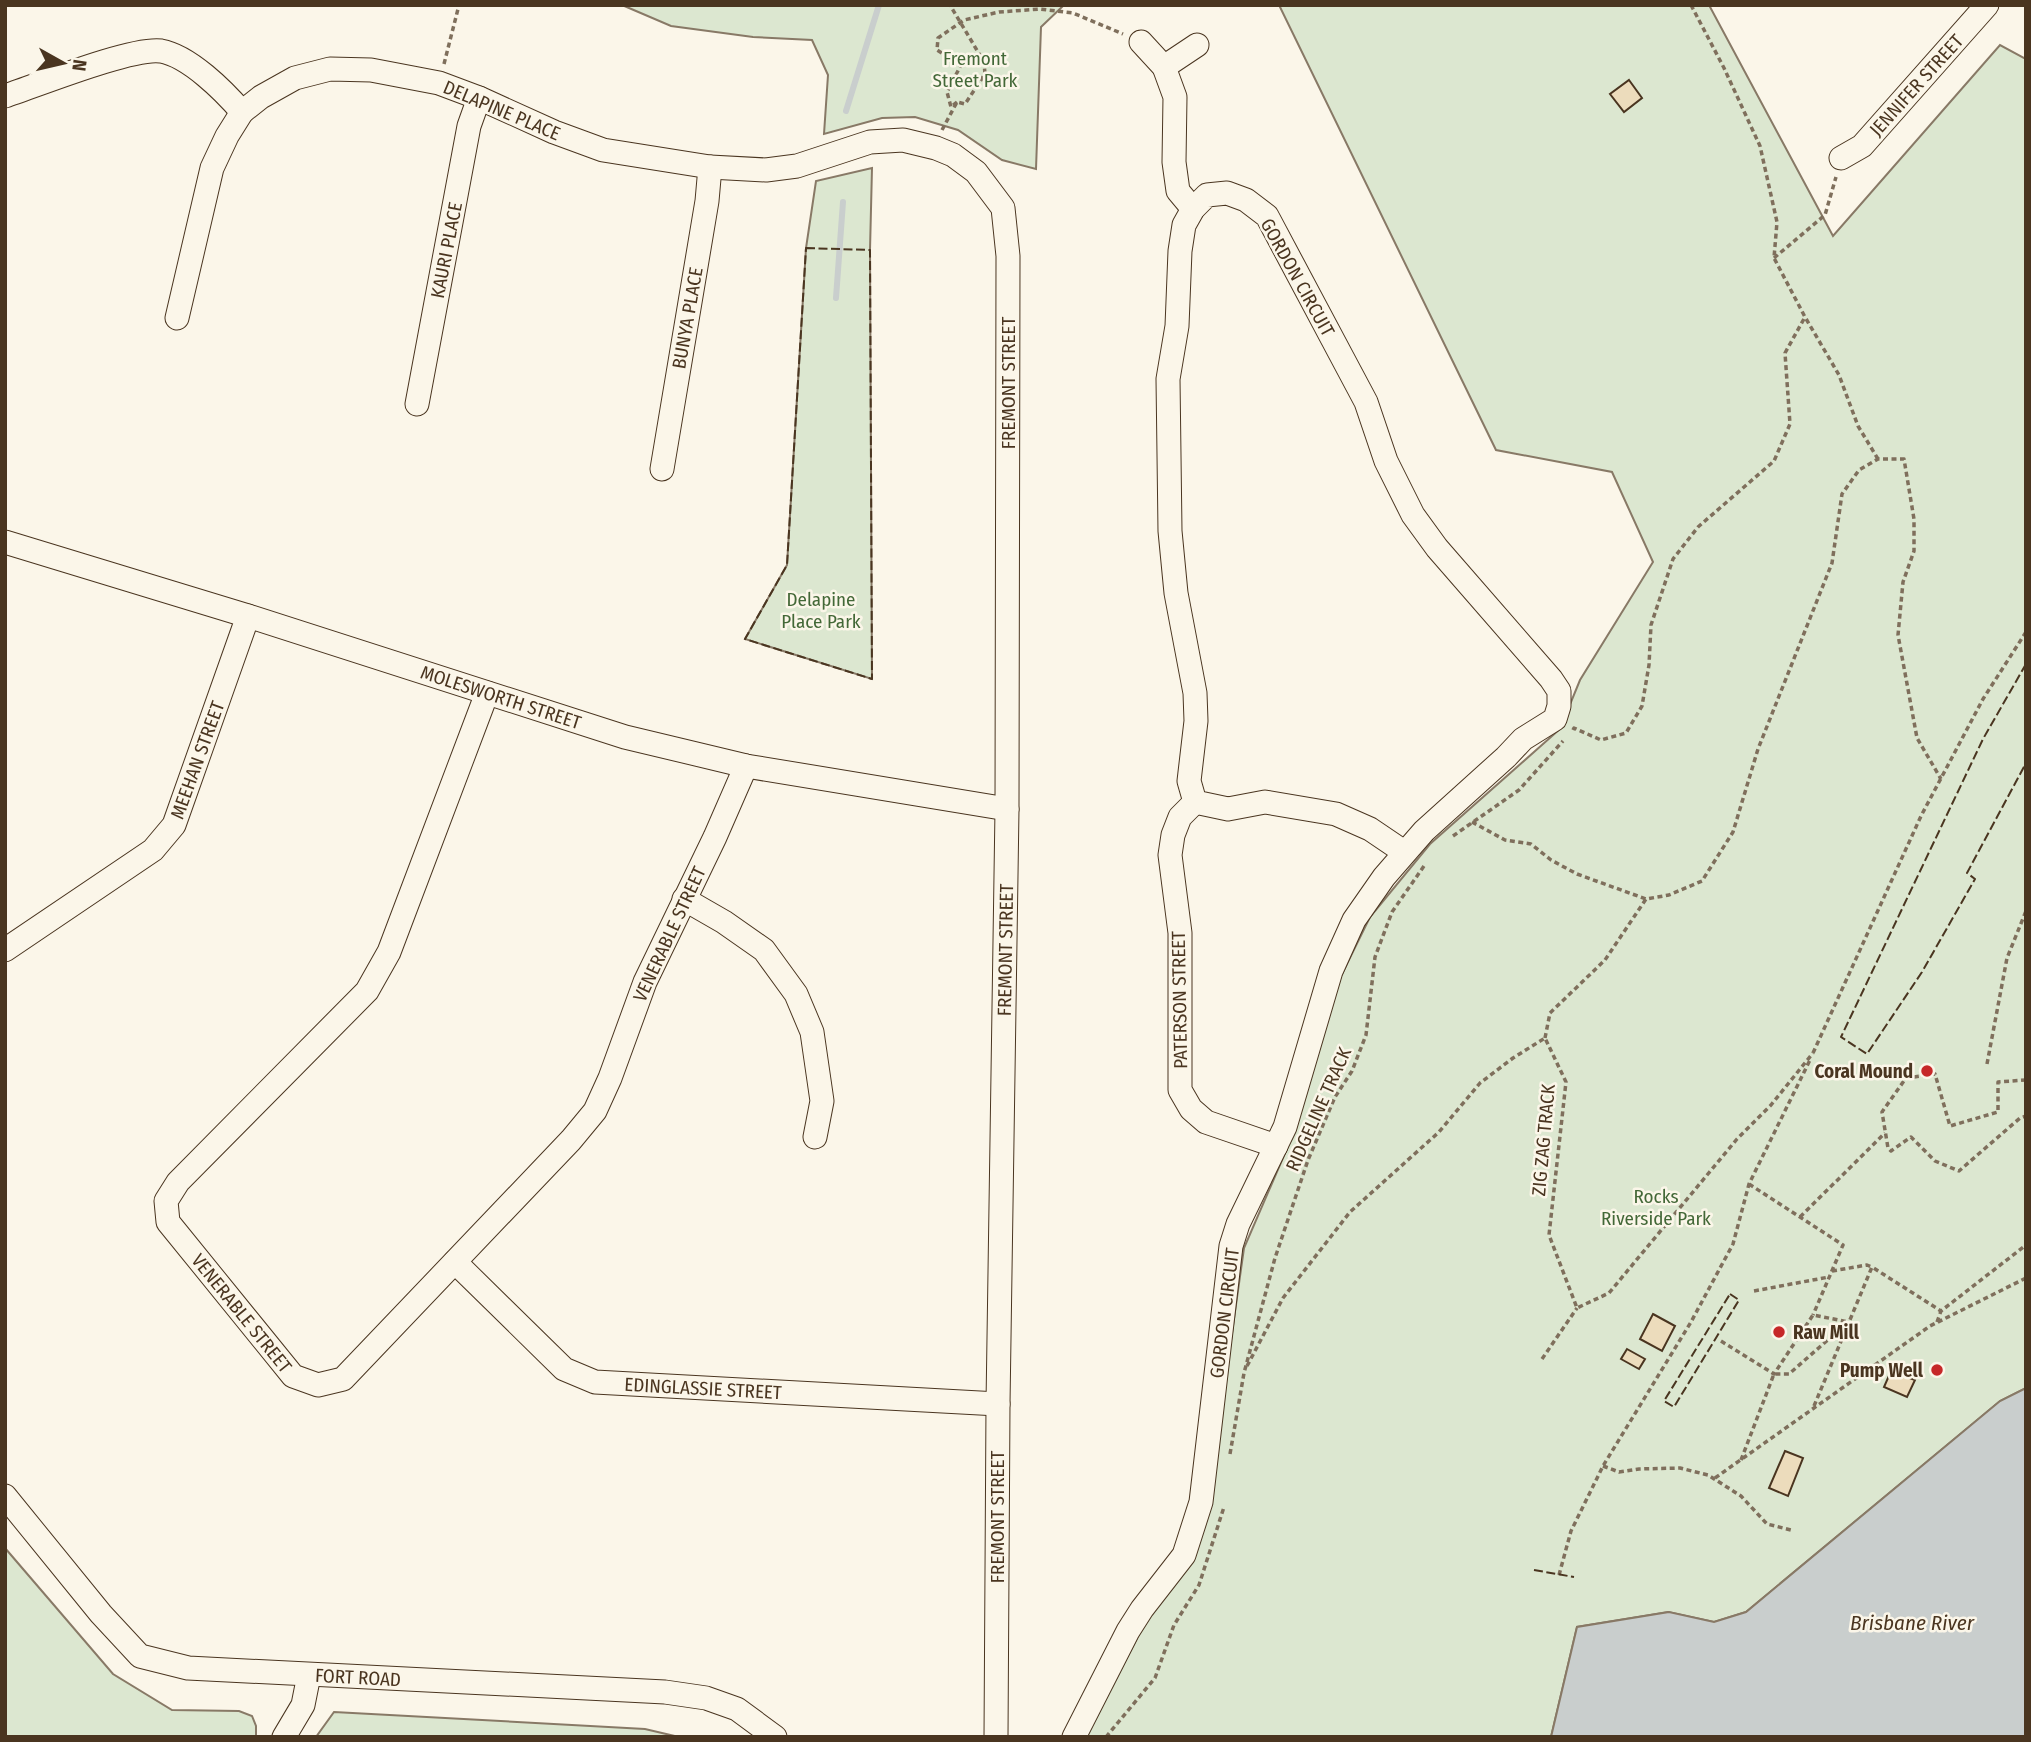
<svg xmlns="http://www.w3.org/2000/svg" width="2031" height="1742" font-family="'Fira Sans Condensed',sans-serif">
<rect width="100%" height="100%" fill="#fbf6e9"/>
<g fill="#dce7d0" stroke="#887966" stroke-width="2">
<polygon points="622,5 1064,5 1041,27 1036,169 1002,160 958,130 915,117 882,118 824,134 828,75 812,40 753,37 671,26"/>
<polygon points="1279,5 1709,5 1833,236 2000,45 2026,59 2026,1388 2000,1401 1746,1612 1714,1622 1668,1612 1577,1627 1551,1737 1085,1737 1208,1503 1244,1248 1286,1151 1341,976 1370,917 1430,844 1560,729 1580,680 1653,562 1612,472 1496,450"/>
<polygon points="872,168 870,250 872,679 745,639 787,565 806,248 816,181"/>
<polygon points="5,1548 113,1674 172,1710 239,1711 252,1716 256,1726 256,1737 5,1737"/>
<polygon points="334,1712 645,1729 679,1737 316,1737"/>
</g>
<polygon fill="#c9cecd" stroke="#887966" stroke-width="2" points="2026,1388 2026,1737 1551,1737 1577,1627 1669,1612 1714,1622 1746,1612 2000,1401"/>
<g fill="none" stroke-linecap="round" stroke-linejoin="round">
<g stroke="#c9cecd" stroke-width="6">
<polyline points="846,111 879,5"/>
<polyline points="836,298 843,202"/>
</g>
</g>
<g fill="#ecdcbc" stroke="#4a3520" stroke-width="2">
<polygon points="1629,80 1642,98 1624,112 1610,94"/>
<polygon points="1653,1314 1675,1326 1662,1351 1640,1339"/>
<polygon points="1627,1349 1645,1359 1639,1369 1621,1359"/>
<polygon points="1891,1371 1915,1380 1907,1397 1884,1387"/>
<polygon points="1785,1451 1803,1458 1788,1496 1769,1488"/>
</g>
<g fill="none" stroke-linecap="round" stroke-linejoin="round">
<g stroke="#4a3520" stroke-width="25">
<g id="minor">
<polyline points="1141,42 1164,67 1175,97 1174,162 1178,191 1193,209"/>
<polyline points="1164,67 1197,45"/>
<path d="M5,96C38,85 132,47 161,51C189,56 224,91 242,112"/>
<polyline points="1841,158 1862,146 1987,5"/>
<polyline points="177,318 212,168 227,136 242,112 261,97 295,78 330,69 371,70 439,83 479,98 554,132 603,150 710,167 766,170 797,166 870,142 903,140 936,148 953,155 976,172 1003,208 1008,256 1007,809 998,1404 996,1737"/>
<polyline points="417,404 469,126 479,98"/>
<polyline points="662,469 707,201 710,167"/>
<polyline points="5,542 248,616 625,737 746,766 1007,809"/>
<polyline points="487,693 389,952 367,991 178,1182 166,1201 168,1222 293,1376 318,1385 343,1379 571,1140 595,1111 610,1078 645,982 715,837 746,766"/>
<polyline points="1195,802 1180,817 1173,835 1170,855 1180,933 1180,1090 1191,1109 1206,1122 1276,1146"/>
<polyline points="684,899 724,922 764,950 796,994 812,1032 822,1101 815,1137"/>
<polyline points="5,950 153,850 174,825 248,616"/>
<polyline points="455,1262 564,1369 595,1382 998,1404"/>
<polyline points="5,1496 101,1614 140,1656 188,1668 665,1692 706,1698 737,1709 775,1737"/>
<polyline points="284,1737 303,1705 309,1675"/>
<polyline points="1074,1737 1128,1631 1142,1609 1184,1555 1201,1502 1231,1246 1238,1224 1285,1127 1331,971 1354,920 1384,877 1424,831 1506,757 1523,739 1555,719 1559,706 1559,691 1551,679 1437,548 1413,515 1386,461 1366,402 1267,216 1246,200 1227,193 1207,195 1193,209 1184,225 1180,251 1177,326 1168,379 1170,531 1176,593 1195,693 1196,721 1189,781 1195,802 1228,809 1265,802 1336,814 1370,829 1404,852"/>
</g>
</g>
<g stroke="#7f6f5c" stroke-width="3.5" stroke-dasharray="5 3.5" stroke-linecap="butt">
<polyline points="1691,5 1724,68 1760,146 1777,222 1774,258 1805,317 1839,375 1858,426 1878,459"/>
<polyline points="444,64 459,5"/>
<polyline points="957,102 951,107 947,92 961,65 937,50 938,38 964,20 999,12 1040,9 1073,13 1123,34"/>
<polyline points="942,130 957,102 965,104 985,74 984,62 950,5"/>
<polyline points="1774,258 1825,215 1836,177"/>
<polyline points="1573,730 1574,728 1601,740 1626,733 1642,706 1649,665 1651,625 1673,559 1698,527 1774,461 1790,424 1785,353 1805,317"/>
<polyline points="1472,822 1505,840 1531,844 1551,860 1577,874 1646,899"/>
<polyline points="1453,836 1519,790 1563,741"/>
<polyline points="1545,1038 1550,1013 1605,960 1646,899 1669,895 1702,881 1733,832 1758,749 1832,563 1842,494 1859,470 1878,459 1904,459 1914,519 1914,551 1903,582 1898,635 1917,738 1941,779"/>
<polyline points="1813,1053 1921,816 1983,699 2026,632"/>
<polyline points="1987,1064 2007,958 2026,911"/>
<polyline points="2026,1080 1998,1082 1998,1112 1950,1126 1935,1074 1906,1078 1882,1112 1888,1148 1891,1151 1911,1137 1935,1161 1959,1171 2020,1118 2026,1116"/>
<polyline points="1299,1147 1308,1160"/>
<polyline points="1749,1184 1843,1245 1813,1315"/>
<polyline points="1800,1217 1885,1133"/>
<polyline points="1832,1271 1867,1265 1872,1267"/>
<polyline points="1754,1291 1829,1277"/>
<polyline points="1937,1322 1941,1311 2026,1245"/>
<polyline points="1721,1341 1774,1374 1813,1315 1849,1322"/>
<polyline points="1542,1359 1577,1308"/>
<polyline points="1247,1366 1283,1298 1350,1212 1439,1132 1480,1083 1513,1058 1545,1038 1566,1082 1549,1235 1577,1308 1609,1293 1737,1139 1771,1105 1813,1053"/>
<polyline points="1814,1406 1872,1267 1941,1311"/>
<polyline points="1230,1454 1244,1373 1275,1258 1308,1160 1335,1097 1352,1071 1366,1035 1375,957 1392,912 1424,866"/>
<polyline points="1741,1460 1774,1374 1789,1374 1847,1323"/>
<polyline points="1603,1466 1619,1472 1639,1469 1680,1468 1708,1475 1741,1496 1767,1524 1791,1530"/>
<polyline points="1715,1478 1930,1326 2026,1278"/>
<polyline points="1559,1575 1571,1531 1603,1466 1691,1322 1733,1244 1749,1184 1810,1060"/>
<polyline points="1106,1737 1155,1678 1174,1625 1199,1585 1224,1507"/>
</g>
<use href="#minor" stroke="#fbf6e9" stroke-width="23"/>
<g stroke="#4a3520" stroke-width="2" stroke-dasharray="9 3.5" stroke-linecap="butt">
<polygon points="806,248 870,250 872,679 745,639 787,565"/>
<polyline points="2026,664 1983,739 1841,1037 1867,1054 1922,972 1975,879 1967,873 2026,763"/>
<polygon points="1730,1294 1739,1300 1674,1407 1664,1401"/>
<polyline points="1534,1570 1574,1577"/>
</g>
</g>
<g fill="#c62828" stroke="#fbf6e9" stroke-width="2.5">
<circle cx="1927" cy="1071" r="7"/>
<circle cx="1779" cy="1332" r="7"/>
<circle cx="1937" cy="1370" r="7"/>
</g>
<g text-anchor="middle" stroke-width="5" stroke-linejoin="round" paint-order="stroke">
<g font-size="19" fill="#436837" stroke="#fbf6e9">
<text x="975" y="65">Fremont<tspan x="975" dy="22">Street Park</tspan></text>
<text x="821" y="606">Delapine<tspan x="821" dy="22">Place Park</tspan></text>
<text x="1656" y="1203">Rocks<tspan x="1656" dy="22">Riverside Park</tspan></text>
</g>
<g font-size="19" fill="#4a3520" stroke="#fbf6e9">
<text transform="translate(1916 85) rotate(-48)" y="7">JENNIFER STREET</text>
<text transform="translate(502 110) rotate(23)" y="7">DELAPINE PLACE</text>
<text transform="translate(446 250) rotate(-79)" y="7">KAURI PLACE</text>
<text transform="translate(1298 277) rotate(61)" y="7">GORDON CIRCUIT</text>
<text transform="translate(687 318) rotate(-80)" y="7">BUNYA PLACE</text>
<text transform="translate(1008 383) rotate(-90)" y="7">FREMONT STREET</text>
<text transform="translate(501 697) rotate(18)" y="7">MOLESWORTH STREET</text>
<text transform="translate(197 760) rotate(-70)" y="7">MEEHAN STREET</text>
<text transform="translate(669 934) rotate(-65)" y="7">VENERABLE STREET</text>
<text transform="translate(1005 950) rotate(-89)" y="7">FREMONT STREET</text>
<text transform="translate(1179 1000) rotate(-91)" y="7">PATERSON STREET</text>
<text transform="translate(1318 1109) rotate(-66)" y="7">RIDGELINE TRACK</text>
<text transform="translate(1543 1140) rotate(-85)" y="7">ZIG ZAG TRACK</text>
<text transform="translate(242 1313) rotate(51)" y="7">VENERABLE STREET</text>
<text transform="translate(1224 1313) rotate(-83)" y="7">GORDON CIRCUIT</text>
<text transform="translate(703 1388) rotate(3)" y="7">EDINGLASSIE STREET</text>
<text transform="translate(997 1517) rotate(-90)" y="7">FREMONT STREET</text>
<text transform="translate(358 1677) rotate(3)" y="7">FORT ROAD</text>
</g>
<g font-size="19" font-weight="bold" fill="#4a3520" stroke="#fbf6e9" text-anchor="end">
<text x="1913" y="1078">Coral Mound</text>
<text x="1793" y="1339" text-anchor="start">Raw Mill</text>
<text x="1923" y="1377">Pump Well</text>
</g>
<g font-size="21" font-style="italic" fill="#4a3520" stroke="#fbf6e9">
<text x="1912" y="1630">Brisbane River</text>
</g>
</g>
<rect width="2031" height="1742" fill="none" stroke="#4a3520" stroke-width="14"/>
<g transform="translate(63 63) rotate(98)" stroke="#fbf6e9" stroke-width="5" paint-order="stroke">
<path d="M0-5L12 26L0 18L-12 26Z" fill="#4a3520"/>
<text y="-10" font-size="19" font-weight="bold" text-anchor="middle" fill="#4a3520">N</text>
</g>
</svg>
